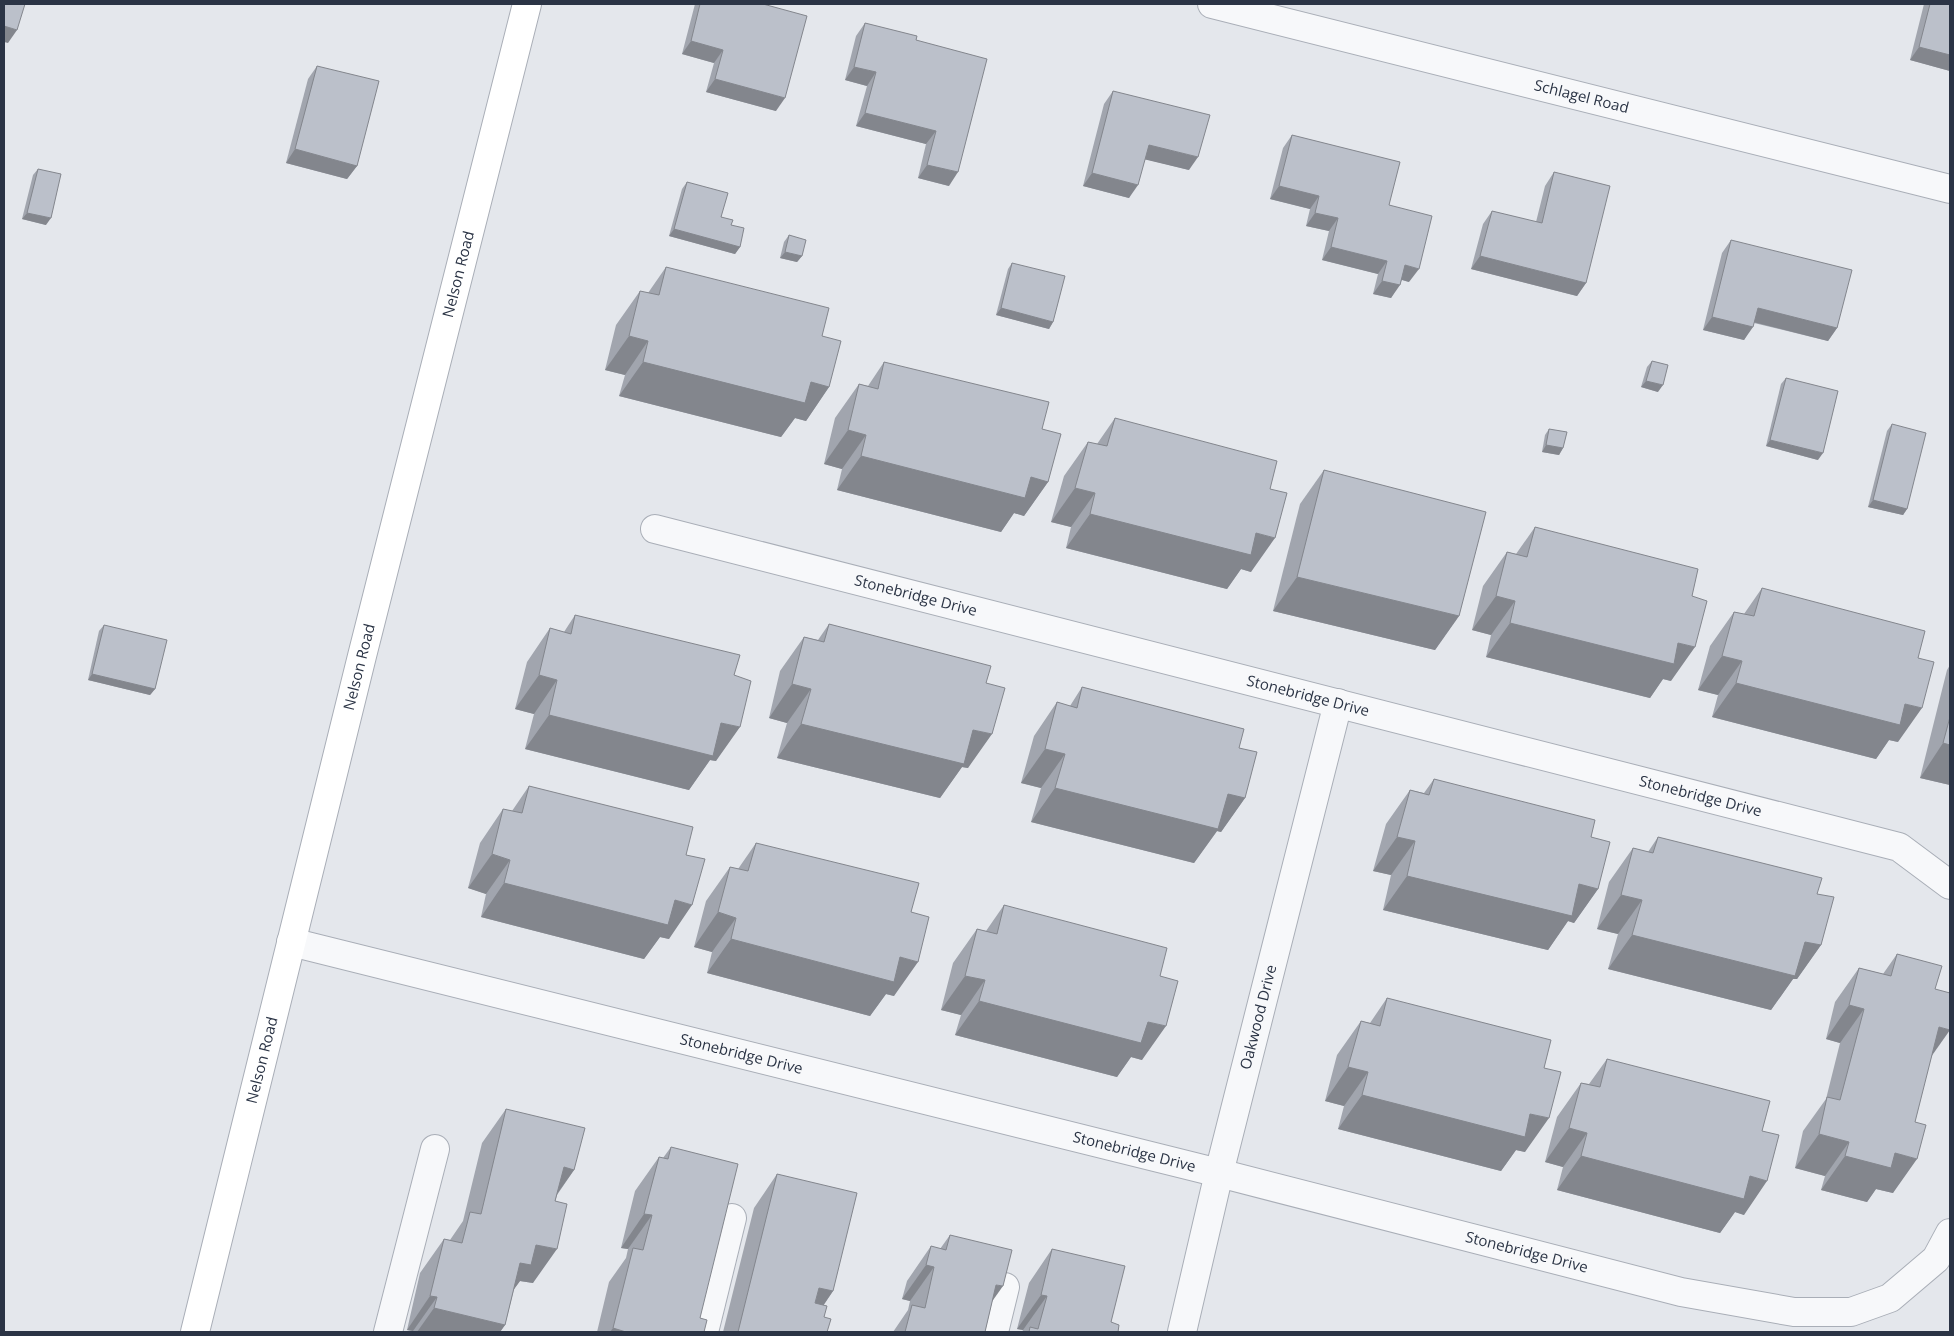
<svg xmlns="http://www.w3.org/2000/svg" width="1954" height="1336" font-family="'Open Sans',sans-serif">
<rect width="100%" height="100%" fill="#e4e7ec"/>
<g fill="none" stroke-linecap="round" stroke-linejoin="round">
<g stroke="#a9aeb7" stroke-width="30">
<g id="street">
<path id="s1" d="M1212,4L1950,189"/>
<path id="s2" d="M655,529L1899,847L1950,885"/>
<path id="s3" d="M291,942L1219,1173L1681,1292L1794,1312H1851L1890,1298L1936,1259L1950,1233"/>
<polyline points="388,1332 435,1149"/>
<polyline points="704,1332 732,1218"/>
<polyline points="994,1332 1005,1287"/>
<path id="s4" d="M1182,1332L1219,1173L1338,703"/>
</g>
</g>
<g stroke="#a9aeb7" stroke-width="30">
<g id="secondary">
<path id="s5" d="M195,1332L362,656L527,4"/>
</g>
</g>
<use href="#street" stroke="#f7f8fa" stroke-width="28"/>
<use href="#secondary" stroke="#fff" stroke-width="28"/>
</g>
<g fill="#a1a5ae">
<polygon points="695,4 763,4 776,111 706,92 714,63 682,54"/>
<polygon points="1924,4 1950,4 1950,71 1910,60"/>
<polygon points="865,23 916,40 949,186 918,178 926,144 856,126 867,86 845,80 856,36"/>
<polygon points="317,66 357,166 347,179 286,163 308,79"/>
<polygon points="1113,91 1189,170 1145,159 1129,198 1083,186 1104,104"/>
<polygon points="1292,135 1389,205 1409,282 1402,280 1391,298 1373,294 1378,274 1322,260 1329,231 1306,226 1310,209 1270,199 1283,148"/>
<polygon points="38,169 46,225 22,219 33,175"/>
<polygon points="1554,172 1586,283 1577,296 1471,269 1483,224 1492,211 1536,222 1545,186"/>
<polygon points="687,182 721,217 731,225 740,247 735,254 669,236 682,189"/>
<polygon points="789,235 802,256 797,262 780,258 784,242"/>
<polygon points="1731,240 1837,328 1828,341 1754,323 1744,340 1703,330 1722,253"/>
<polygon points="1012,263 1053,322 1049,329 996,315 1008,269"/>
<polygon points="666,267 822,336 829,387 806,421 795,418 781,437 619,396 625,375 605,370 616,325 640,291 648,293"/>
<polygon points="1652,361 1658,392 1641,387 1647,367"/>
<polygon points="884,362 1042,429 1048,482 1024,516 1014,513 1001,532 837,490 842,469 824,464 835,418 859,384 868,386"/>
<polygon points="1786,378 1818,460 1766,446 1781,384"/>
<polygon points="1115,418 1270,489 1251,572 1241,569 1227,589 1066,548 1071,527 1051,522 1064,476 1088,442 1097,444"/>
<polygon points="1892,424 1907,509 1903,515 1868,507 1887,431"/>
<polygon points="1549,429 1563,448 1559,455 1542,452 1545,435"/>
<polygon points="1324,470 1459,616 1435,650 1273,611 1300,504"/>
<polygon points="1535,527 1671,681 1663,679 1650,698 1486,657 1491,635 1472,630 1483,586 1507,552 1516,554"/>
<polygon points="1762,588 1898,742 1889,740 1876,759 1712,717 1718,695 1698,690 1710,646 1734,612 1744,614"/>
<polygon points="575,615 734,675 716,761 710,760 689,790 525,749 534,714 515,709 527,662 550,628 564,632"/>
<polygon points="829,624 986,683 968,768 962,767 940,798 777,758 787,723 769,718 780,671 804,637 818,640"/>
<polygon points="104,625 155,689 150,695 88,680 99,631"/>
<polygon points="1950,665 1950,785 1920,778 1947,670"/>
<polygon points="1082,687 1239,748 1245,798 1221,832 1217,831 1194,863 1031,822 1041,788 1021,783 1034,736 1057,702 1070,706"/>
<polygon points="1434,779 1591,837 1598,889 1574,923 1568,921 1548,950 1383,910 1391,875 1373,871 1386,824 1410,790 1424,793"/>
<polygon points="529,786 686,855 669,939 660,937 644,959 481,917 486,894 468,888 480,843 503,809 512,811"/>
<polygon points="1658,837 1817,894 1821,945 1797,979 1793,979 1771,1010 1608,969 1618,934 1597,929 1609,882 1633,848 1648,852"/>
<polygon points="756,843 911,912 894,996 886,994 870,1016 707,973 712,952 694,947 706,901 730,867 738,869"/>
<polygon points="1004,905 1160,976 1142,1060 1131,1057 1117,1077 955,1035 961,1015 941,1010 953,963 977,929 986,931"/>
<polygon points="1897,954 1935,989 1932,1055 1893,1193 1876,1189 1867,1202 1821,1190 1825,1176 1795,1168 1803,1131 1826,1099 1840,1043 1826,1039 1835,1002 1859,968 1883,974"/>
<polygon points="1387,998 1544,1068 1525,1152 1516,1150 1501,1171 1338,1129 1344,1106 1325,1101 1337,1055 1361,1021 1370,1023"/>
<polygon points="1607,1059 1762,1131 1744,1215 1735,1212 1720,1233 1557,1190 1563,1167 1545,1162 1557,1117 1581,1083 1589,1084"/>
<polygon points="506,1109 574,1170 557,1195 533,1283 520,1281 514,1289 505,1325 500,1332 413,1332 413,1331 407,1330 420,1273 444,1239 450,1240 463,1221 482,1143"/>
<polygon points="671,1147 700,1318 704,1332 597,1332 609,1282 626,1258 628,1249 621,1248 635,1191 659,1157 663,1158"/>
<polygon points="777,1174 833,1291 823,1306 824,1317 827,1332 723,1332 754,1208"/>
<polygon points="950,1235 992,1302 985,1332 893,1332 908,1310 910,1301 902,1299 907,1281 931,1246 940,1249"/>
<polygon points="1052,1249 1111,1322 1118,1332 1022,1332 1023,1330 1017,1329 1029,1283"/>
</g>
<g fill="#83868d">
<polygon points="4,26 17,30 8,43 4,42"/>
<polygon points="691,41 723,50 714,63 682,54"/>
<polygon points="1919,47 1950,55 1950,71 1910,60"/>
<polygon points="854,67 876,72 867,86 845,80"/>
<polygon points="715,79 785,98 776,111 706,92"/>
<polygon points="865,113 936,131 926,144 856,126"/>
<polygon points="1149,145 1198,157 1189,170 1139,158"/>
<polygon points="295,149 357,166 347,179 286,163"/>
<polygon points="927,165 958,172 949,186 918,178"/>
<polygon points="1092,173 1138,185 1129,198 1083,186"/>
<polygon points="1279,186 1319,196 1310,209 1270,199"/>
<polygon points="27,213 51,218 46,225 22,219"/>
<polygon points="1315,213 1338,218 1329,231 1306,226"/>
<polygon points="674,229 740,247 735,254 669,236"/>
<polygon points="1331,247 1387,261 1378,274 1322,260"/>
<polygon points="785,252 802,256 797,262 780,258"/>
<polygon points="1480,256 1586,283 1577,296 1471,269"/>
<polygon points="1405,265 1419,269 1409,282 1396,278"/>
<polygon points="1382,281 1400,285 1391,298 1373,294"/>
<polygon points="1001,308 1053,322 1049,329 996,315"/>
<polygon points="1758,308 1837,328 1828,341 1749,321"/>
<polygon points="1712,317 1753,327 1744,340 1703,330"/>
<polygon points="629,336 648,341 625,375 605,370"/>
<polygon points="643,362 811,382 829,387 806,421 795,418 781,437 619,396"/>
<polygon points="1646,381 1663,385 1658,392 1641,387"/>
<polygon points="848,430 866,435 842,469 824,464"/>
<polygon points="1770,440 1823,453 1818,460 1766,446"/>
<polygon points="1546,445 1563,448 1559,455 1542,452"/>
<polygon points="861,456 1031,477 1048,482 1024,516 1014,513 1001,532 837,490"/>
<polygon points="1075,488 1095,493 1071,527 1051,522"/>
<polygon points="1873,500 1907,509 1903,515 1868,507"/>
<polygon points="1090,514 1256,533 1275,538 1251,572 1241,569 1227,589 1066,548"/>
<polygon points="1297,577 1459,616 1435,650 1273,611"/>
<polygon points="1496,596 1515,601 1491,635 1472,630"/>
<polygon points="1510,623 1678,643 1695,647 1671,681 1663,679 1650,698 1486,657"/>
<polygon points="1722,656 1742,661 1718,695 1698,690"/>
<polygon points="92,674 155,689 150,695 88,680"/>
<polygon points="539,675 557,680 534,714 515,709"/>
<polygon points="1736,683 1905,704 1922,708 1898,742 1889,740 1876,759 1712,717"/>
<polygon points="792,684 811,689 787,723 769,718"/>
<polygon points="549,715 721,723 740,727 716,761 710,760 689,790 525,749"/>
<polygon points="801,724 973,730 992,734 968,768 962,767 940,798 777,758"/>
<polygon points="1943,743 1950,745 1950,785 1920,778"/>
<polygon points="1045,749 1065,754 1041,788 1021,783"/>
<polygon points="1055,788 1228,794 1245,798 1221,832 1217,831 1194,863 1031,822"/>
<polygon points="1397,837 1415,841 1391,875 1373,871"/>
<polygon points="492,854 510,860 486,894 468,888"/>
<polygon points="1407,876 1579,884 1598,889 1574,923 1568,921 1548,950 1383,910"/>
<polygon points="504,883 675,900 692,905 669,939 660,937 644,959 481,917"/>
<polygon points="1621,895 1642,900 1618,934 1597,929"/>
<polygon points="718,912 736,918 712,952 694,947"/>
<polygon points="1632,935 1805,942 1821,945 1797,979 1793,979 1771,1010 1608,969"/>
<polygon points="731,939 900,957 918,962 894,996 886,994 870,1016 707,973"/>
<polygon points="965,976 985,980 961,1015 941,1010"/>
<polygon points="979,1001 1148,1022 1166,1026 1142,1060 1131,1057 1117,1077 955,1035"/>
<polygon points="1849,1005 1864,1009 1840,1043 1826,1039"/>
<polygon points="1939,1027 1950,1030 1926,1064"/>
<polygon points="1348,1067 1368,1072 1344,1106 1325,1101"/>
<polygon points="1362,1095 1530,1114 1549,1118 1525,1152 1516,1150 1501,1171 1338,1129"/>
<polygon points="1569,1128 1587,1133 1563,1167 1545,1162"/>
<polygon points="1819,1134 1849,1142 1825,1176 1795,1168"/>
<polygon points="1895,1153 1917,1159 1893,1193 1876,1189 1867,1202 1821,1190 1845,1156"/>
<polygon points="1581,1156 1750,1176 1767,1181 1744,1215 1735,1212 1720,1233 1557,1190"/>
<polygon points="564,1167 574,1170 550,1204"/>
<polygon points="644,1214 652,1215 628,1249 621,1248"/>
<polygon points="536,1245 557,1249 533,1283 520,1281 507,1299 520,1263"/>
<polygon points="926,1265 934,1267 910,1301 902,1299"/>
<polygon points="996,1285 1003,1286 979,1320"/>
<polygon points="819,1288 833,1291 810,1325"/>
<polygon points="1041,1295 1047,1296 1023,1330 1017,1329"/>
<polygon points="430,1296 437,1297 413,1331 407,1330"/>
<polygon points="434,1308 505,1325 500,1332 417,1332"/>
<polygon points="613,1328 626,1332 610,1332"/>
</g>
<g fill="#bbc0ca" stroke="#83868d">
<polygon points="4,4 25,4 17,30 4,26"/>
<polygon points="700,4 763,4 807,16 785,98 715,79 723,50 691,41"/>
<polygon points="1930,4 1950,4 1950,55 1919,47"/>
<polygon points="865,23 917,36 916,40 987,59 958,172 927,165 936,131 865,113 876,72 854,67"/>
<polygon points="317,66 379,81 357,166 295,149"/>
<polygon points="1113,91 1210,115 1198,157 1149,145 1138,185 1092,173"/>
<polygon points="1292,135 1400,162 1389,205 1432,216 1419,269 1405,265 1400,285 1382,281 1387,261 1331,247 1338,218 1315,213 1319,196 1279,186"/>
<polygon points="38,169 61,174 51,218 27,213"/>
<polygon points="1554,172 1610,186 1586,283 1480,256 1492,211 1542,223"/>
<polygon points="687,182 728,193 721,217 733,220 731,225 744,228 740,247 674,229"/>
<polygon points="789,235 806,240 802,256 785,252"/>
<polygon points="1731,240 1852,270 1837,328 1758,308 1753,327 1712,317"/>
<polygon points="1012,263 1065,276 1053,322 1001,308"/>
<polygon points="666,267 829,308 822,336 841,341 829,387 811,382 805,403 643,362 648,341 629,336 640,291 659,295"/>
<polygon points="1652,361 1668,365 1663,385 1646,381"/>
<polygon points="884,362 1049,402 1042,429 1061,434 1048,482 1031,477 1025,498 861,456 866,435 848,430 859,384 878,389"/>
<polygon points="1786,378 1838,391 1823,453 1770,440"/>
<polygon points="1115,418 1277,461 1270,489 1287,493 1275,538 1256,533 1251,555 1090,514 1095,493 1075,488 1088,442 1107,446"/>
<polygon points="1892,424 1926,433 1907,509 1873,500"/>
<polygon points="1549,429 1567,432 1563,448 1546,445"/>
<polygon points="1324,470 1486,512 1459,616 1297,577"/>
<polygon points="1535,527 1698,569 1692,596 1707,601 1695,647 1678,643 1674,664 1510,623 1515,601 1496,596 1507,552 1527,557"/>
<polygon points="1762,588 1925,631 1918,658 1934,662 1922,708 1905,704 1900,725 1736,683 1742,661 1722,656 1734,612 1754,616"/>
<polygon points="575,615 740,655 734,675 751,681 740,727 721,723 713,756 549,715 557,680 539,675 550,628 571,634"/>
<polygon points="829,624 991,666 986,683 1005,688 992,734 973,730 964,764 801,724 811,689 792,684 804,637 824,642"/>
<polygon points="104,625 167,640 155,689 92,674"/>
<polygon points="1082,687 1244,729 1239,748 1257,752 1245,798 1228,794 1218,829 1055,788 1065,754 1045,749 1057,702 1077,708"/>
<polygon points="1950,717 1950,745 1943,743"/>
<polygon points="1434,779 1595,820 1591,837 1610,842 1598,889 1579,884 1572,916 1407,876 1415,841 1397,837 1410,790 1429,795"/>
<polygon points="529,786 693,827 686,855 705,859 692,905 675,900 668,925 504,883 510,860 492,854 503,809 522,813"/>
<polygon points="1658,837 1822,878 1817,894 1834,897 1821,945 1805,942 1795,976 1632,935 1642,900 1621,895 1633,848 1653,853"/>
<polygon points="756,843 919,883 911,912 929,917 918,962 900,957 894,982 731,939 736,918 718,912 730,867 748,871"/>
<polygon points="1004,905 1167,948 1160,976 1178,981 1166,1026 1148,1022 1141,1043 979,1001 985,980 965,976 977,929 997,934"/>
<polygon points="1897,954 1942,966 1935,989 1950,993 1950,1030 1939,1027 1915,1122 1926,1125 1917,1159 1895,1153 1891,1168 1845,1156 1849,1142 1819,1134 1827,1097 1840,1100 1864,1009 1849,1005 1859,968 1891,976"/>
<polygon points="1387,998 1551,1040 1544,1068 1561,1072 1549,1118 1530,1114 1525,1137 1362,1095 1368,1072 1348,1067 1361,1021 1380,1026"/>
<polygon points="1607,1059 1770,1101 1762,1131 1779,1135 1767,1181 1750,1176 1744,1199 1581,1156 1587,1133 1569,1128 1581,1083 1600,1087"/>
<polygon points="506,1109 585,1128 574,1170 564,1167 555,1201 567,1204 557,1249 536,1245 531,1265 520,1263 505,1325 434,1308 437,1297 430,1296 444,1239 462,1243 470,1212 481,1214"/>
<polygon points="671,1147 738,1164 700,1318 707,1320 704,1332 626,1332 613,1328 633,1248 643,1250 652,1215 644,1214 659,1157 668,1159"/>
<polygon points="777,1174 857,1193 833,1291 819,1288 815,1303 827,1306 824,1317 831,1319 827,1332 738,1332"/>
<polygon points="950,1235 1012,1250 1003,1286 996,1285 985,1332 905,1332 912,1305 925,1308 934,1267 926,1265 931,1246 946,1250"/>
<polygon points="1052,1249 1125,1266 1111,1322 1119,1325 1118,1332 1029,1332 1030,1327 1038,1329 1047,1296 1041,1295"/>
</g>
<g text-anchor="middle" stroke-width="5" stroke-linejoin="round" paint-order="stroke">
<g font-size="15" fill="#2b3445" stroke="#f4f6f9">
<text dy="5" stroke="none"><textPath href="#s1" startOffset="381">Schlagel Road</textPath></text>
<text dy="5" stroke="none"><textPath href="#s5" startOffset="1090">Nelson Road</textPath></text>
<text dy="5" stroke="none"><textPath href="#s2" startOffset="269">Stonebridge Drive</textPath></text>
<text dy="5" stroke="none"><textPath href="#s5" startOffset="685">Nelson Road</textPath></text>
<text dy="5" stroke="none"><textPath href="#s2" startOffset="674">Stonebridge Drive</textPath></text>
<text dy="5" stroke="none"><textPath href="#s2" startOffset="1079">Stonebridge Drive</textPath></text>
<text dy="5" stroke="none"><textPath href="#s4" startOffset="324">Oakwood Drive</textPath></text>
<text dy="5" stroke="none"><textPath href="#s3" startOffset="464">Stonebridge Drive</textPath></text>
<text dy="5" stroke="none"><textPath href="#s5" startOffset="280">Nelson Road</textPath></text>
<text dy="5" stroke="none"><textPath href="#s3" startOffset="869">Stonebridge Drive</textPath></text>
<text dy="5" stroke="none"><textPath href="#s3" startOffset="1274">Stonebridge Drive</textPath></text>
</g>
</g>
<rect width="1954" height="1336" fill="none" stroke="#2b3445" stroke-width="10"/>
</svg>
